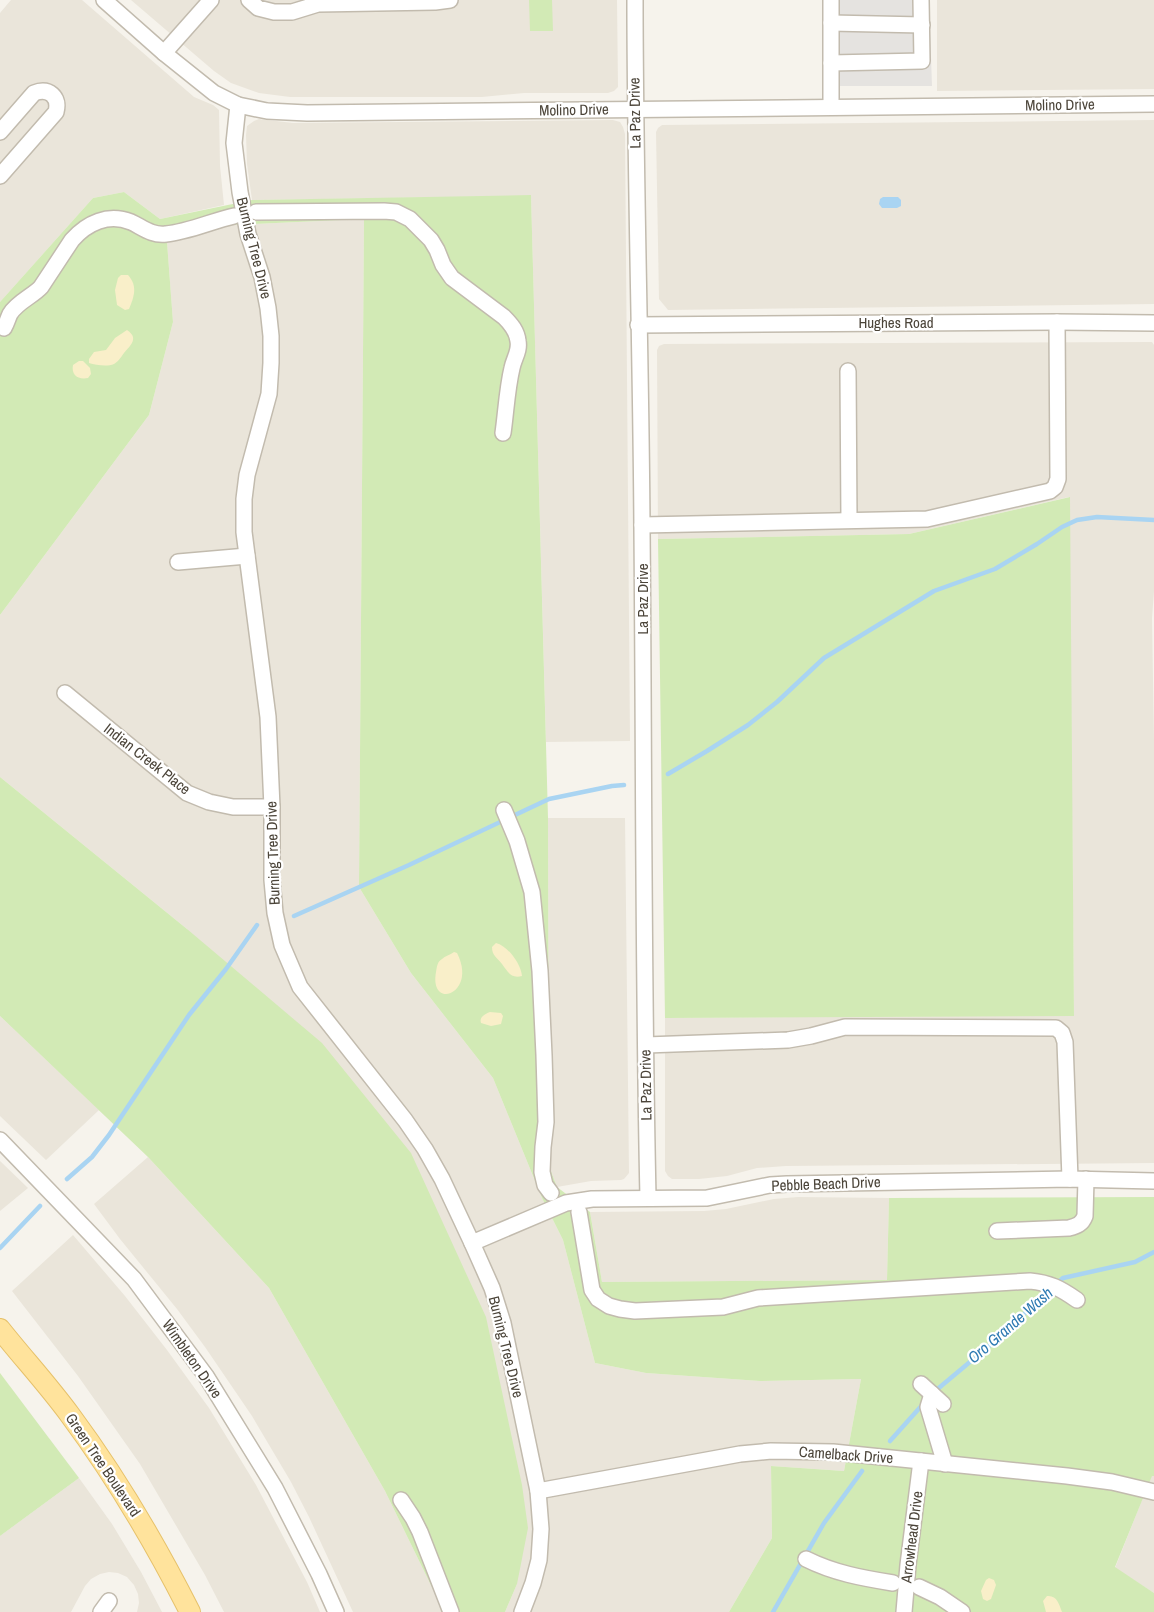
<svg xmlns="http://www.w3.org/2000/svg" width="1154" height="1612" font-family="'Archivo Narrow',sans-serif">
<rect width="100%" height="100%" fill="#f6f3ec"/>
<g fill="#eae5da">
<polygon points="11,0 82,0 194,97 213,105 219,110 220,166 224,205 160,219 124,192 93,198 0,302 0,13"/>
<polygon points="131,0 617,0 618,87 614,91 608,93 524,93 482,97 290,97 259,93 231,83 214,71"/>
<polygon points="937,0 1154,0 1154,89 937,91"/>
<polygon points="259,119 293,123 613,120 620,122 623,127 625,134 630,741 546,742 531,196 252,200 247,164 246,135 247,126 254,121"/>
<polygon points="1154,120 1154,304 668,310 659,299 656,132 658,128 662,125"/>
<polygon points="364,219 359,887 411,973 493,1078 542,1198 563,1240 595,1363 646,1373 760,1381 861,1379 844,1471 771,1466 772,1538 729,1612 505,1612 517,1584 187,929 0,777 0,615 149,415 173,322 167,242 231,225"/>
<polygon points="1152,342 1154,345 1154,591 1152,618 1154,741 1154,1163 786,1166 757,1168 727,1176 699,1179 672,1179 668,1176 665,1171 665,1018 1074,1015 1069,497 909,534 658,539 657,350 659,346 664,344"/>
<polygon points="548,818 625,818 629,1173 624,1179 621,1180 591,1181 557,1187 549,1166"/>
<polygon points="0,1016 99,1110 46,1160 0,1116"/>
<polygon points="148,1157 269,1288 385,1491 444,1612 353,1612 309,1517 291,1482 252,1416 205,1347 177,1309 120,1239 94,1204"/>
<polygon points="0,1161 28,1188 0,1211"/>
<polygon points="798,1197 889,1198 887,1280 602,1282 590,1212 704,1211 726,1209 774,1199"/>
<polygon points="73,1235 125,1296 167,1350 209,1408 256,1485 307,1582 320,1612 224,1612 205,1575 140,1464 78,1376 12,1291"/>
<polygon points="1152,1475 1154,1476 1154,1593 1115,1568"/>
<polygon points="79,1478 112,1524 141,1572 162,1612 137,1612 139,1603 138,1594 134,1585 127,1577 118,1573 109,1572 100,1574 91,1579 85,1586 71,1612 0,1612 0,1536"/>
</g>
<g fill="#d2eab5">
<polygon points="529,0 552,0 553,31 530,31"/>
<polygon points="124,192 160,219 252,200 531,195 548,818 549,1166 557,1187 590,1212 602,1282 887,1280 889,1198 1154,1197 1154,1476 1152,1476 1115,1567 1154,1593 1154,1612 729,1612 772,1538 771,1466 844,1471 861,1379 760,1381 646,1373 595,1363 563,1240 542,1198 493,1078 411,973 359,887 364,219 231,225 167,242 173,322 149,415 0,615 0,302 93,198"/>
<polygon points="1070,497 1074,1016 665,1018 658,539 909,534"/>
<polygon points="0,777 187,929 322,1043 411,1153 486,1317 522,1485 528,1528 517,1584 505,1612 444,1612 385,1491 269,1288 148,1157 0,1016"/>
<polygon points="0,1373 79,1478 0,1536"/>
</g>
<g fill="#f9efc9">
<path d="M121,275H128C138,286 134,297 129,309L125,310L117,305L115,290L118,278Z"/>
<path d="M127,330C139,338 131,345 124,353C121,357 118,362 114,364C107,367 96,365 89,363V359L94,352L106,350L115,338Z"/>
<path d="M79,361H83L90,368L91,374L88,378C78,380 71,375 73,365Z"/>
<path d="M496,943C508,946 521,964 522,976C511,979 508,972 502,964C497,957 492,956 492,947Z"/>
<path d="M454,952L457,953C478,994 429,1011 436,972C437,967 437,962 442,959C445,956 450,955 454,952Z"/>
<path d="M490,1012L501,1013L503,1016L501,1024L491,1026L481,1023C479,1017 485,1014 490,1012Z"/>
<polygon points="989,1578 994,1580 996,1585 991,1599 987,1601 983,1599 981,1591 986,1580"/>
<path d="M1047,1596C1057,1595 1059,1604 1062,1612H1046L1043,1601Z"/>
</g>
<polygon fill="#e5e3e0" points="822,0 929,0 932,86 839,86 839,92 823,92"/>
<polygon fill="#a9d4f2" points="883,197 898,197 901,200 901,206 897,208 882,208 879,204 880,199"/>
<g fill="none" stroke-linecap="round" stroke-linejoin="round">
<g stroke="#a9d4f2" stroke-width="4.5">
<polyline points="668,774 707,751 748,725 777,702 824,658 934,591 995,569 1037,544 1062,527 1077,520 1097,517 1154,520"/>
<polyline points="294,916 409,865 549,799 612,786 624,785"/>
<polyline points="67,1179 92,1157 109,1135 189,1015 226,969 257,925"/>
<polyline points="0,1248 40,1206"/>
<polyline points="934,1392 989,1346 1063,1278 1135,1262 1154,1252"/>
<polyline points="890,1441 924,1403"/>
<polyline points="773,1612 824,1523 862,1471"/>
</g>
<g stroke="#c2bbae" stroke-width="18">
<g id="minor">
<polyline points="104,0 164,53 214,93 238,105 267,111 307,113 1154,104"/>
<polyline points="249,0 258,8 274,12 292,12 318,4 435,2 450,0"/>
<path d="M635,0C635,177 641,353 642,530C644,752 643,975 648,1197"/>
<polyline points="831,0 831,107"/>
<polyline points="831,23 922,25"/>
<polyline points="164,53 211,0"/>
<polyline points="831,63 922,61 921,0"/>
<polyline points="238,105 234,143 240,192 248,234 262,277 268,308 271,336 271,363 269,394 247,475 244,499 244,532 268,717 272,807 272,880 275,913 282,945 300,987 405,1120 425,1149 442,1179 472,1243 492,1288 503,1323 538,1491 541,1529 539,1560 533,1583 522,1612"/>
<path d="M0,132L34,93C49,87 60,97 56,112L0,176"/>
<path d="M256,212L384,211L396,212L410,219L431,240L437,250L443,265L452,278L504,317C511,324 517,331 518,341C520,351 514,358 512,368C507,389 506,412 503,433"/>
<polyline points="638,325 1057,322 1154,323"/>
<path d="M4,328C7,323 8,318 10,314C17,302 33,296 41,287L72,240C87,223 108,213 131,222C142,227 152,236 166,234C188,232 212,221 234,216"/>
<polyline points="848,371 849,520"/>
<polyline points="642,525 927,519 1050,491 1055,487 1058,479 1057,322"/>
<polyline points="178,562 247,556"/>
<polyline points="65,693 187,793 209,802 233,807 272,807"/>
<polyline points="504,810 517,841 532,892 540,971 544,1055 546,1122 543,1147 542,1172 545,1185 551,1193"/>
<polyline points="646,1045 788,1040 811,1036 845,1027 1056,1028 1062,1033 1065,1042 1070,1179"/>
<polyline points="0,1140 134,1279 206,1376 275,1488 319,1574 336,1612"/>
<path d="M579,1212L592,1290L598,1299L609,1306L620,1309L635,1311L723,1307L758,1298L1030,1281C1050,1283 1060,1288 1077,1300"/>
<path d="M997,1231L1069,1228C1077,1226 1082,1224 1085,1216L1086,1179"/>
<polyline points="472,1243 566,1203 592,1199 707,1198 770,1185 787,1184 1070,1179 1154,1181"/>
<polyline points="921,1384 943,1404"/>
<polyline points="932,1394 928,1407 945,1464"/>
<polyline points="538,1491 740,1454 771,1451 833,1452 1067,1476 1112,1482 1154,1492"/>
<polyline points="401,1500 413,1518 420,1532 451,1612"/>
<path d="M806,1559C834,1573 862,1578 893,1583"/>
<polyline points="919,1587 940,1597 962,1612"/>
<polyline points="101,1612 109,1601"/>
<polyline points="904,1612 908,1565 921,1461"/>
</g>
</g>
<g stroke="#e6c16a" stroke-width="22">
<path id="major" d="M0,1329C23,1358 48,1385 70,1415C116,1477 155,1543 190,1612"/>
</g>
<use href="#minor" stroke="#fff" stroke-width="15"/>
<use href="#major" stroke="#ffe39c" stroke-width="20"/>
</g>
<g text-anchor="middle" stroke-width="4.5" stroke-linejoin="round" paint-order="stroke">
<g font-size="15" fill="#4b4439" stroke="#fff">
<text transform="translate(1060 105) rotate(-1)" y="5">Molino Drive</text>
<text transform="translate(574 110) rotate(-1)" y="5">Molino Drive</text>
<text transform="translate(635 113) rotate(-91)" y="5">La Paz Drive</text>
<text transform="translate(254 248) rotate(76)" y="5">Burning Tree Drive</text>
<text x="896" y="328">Hughes Road</text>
<text transform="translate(643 599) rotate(-90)" y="5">La Paz Drive</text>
<text transform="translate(147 759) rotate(38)" y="5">Indian Creek Place</text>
<text transform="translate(273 853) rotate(-92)" y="5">Burning Tree Drive</text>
<text transform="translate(646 1085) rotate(-91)" y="5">La Paz Drive</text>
<text transform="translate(826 1184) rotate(-2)" y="5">Pebble Beach Drive</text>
<text transform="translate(506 1347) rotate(76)" y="5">Burning Tree Drive</text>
<text transform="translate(192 1359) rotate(55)" y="5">Wimbleton Drive</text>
<text transform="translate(846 1455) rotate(4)" y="5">Camelback Drive</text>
<text transform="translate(103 1465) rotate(56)" y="5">Green Tree Boulevard</text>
<text transform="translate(912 1537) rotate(-83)" y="5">Arrowhead Drive</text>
</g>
<g font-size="16" font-style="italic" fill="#2e7ab2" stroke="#fff">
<text transform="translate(1010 1325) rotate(-41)" y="6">Oro Grande Wash</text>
</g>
</g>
</svg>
